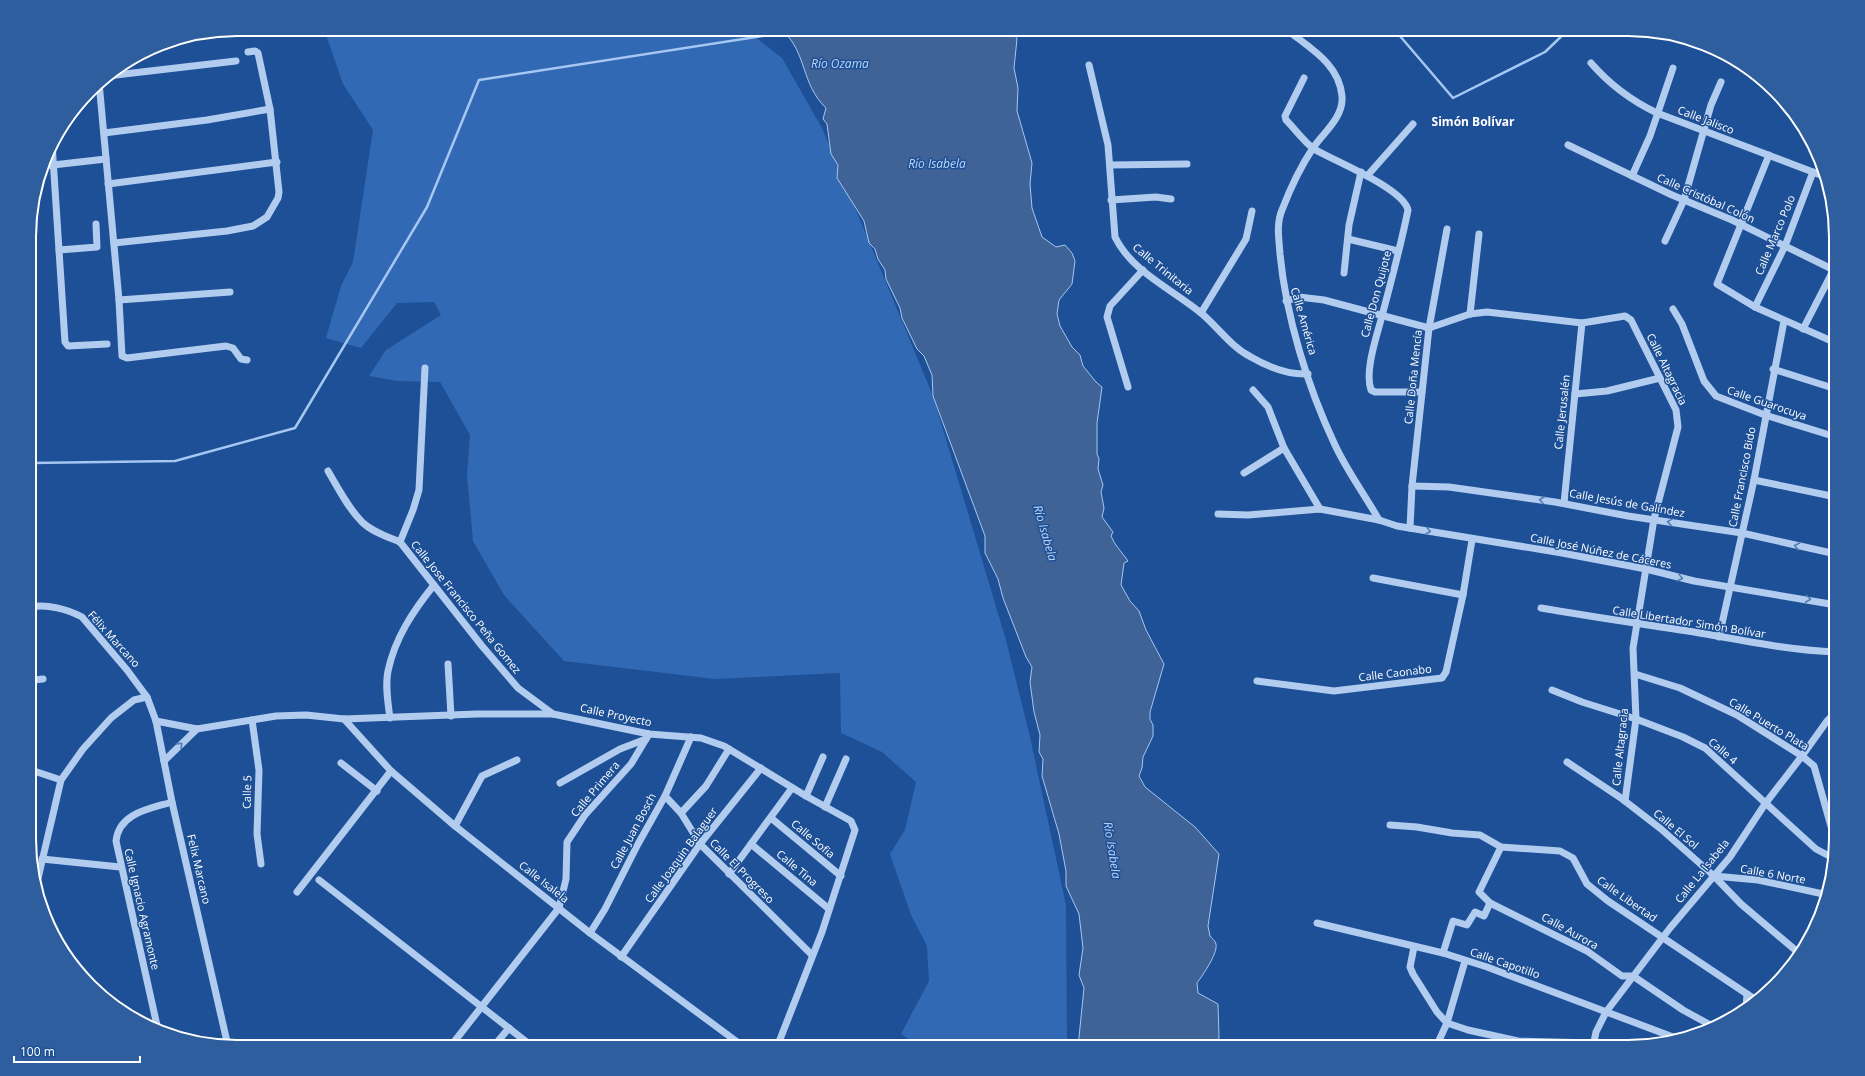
<svg xmlns="http://www.w3.org/2000/svg" width="1865" height="1076" font-family="'Open Sans',sans-serif">
<rect width="100%" height="100%" fill="#1d5096"/>
<polygon fill="#3269b4" points="324,29 745,29 782,58 822,128 933,396 1006,640 1030,737 1066,905 1067,1047 921,1047 901,1034 929,981 927,946 911,915 890,854 905,830 916,782 882,752 841,733 840,673 715,679 564,661 504,595 473,541 467,475 470,435 440,382 397,381 369,376 386,350 441,315 434,302 397,303 361,348 326,338 341,286 353,262 373,130 343,84"/>
<path fill="#406397" stroke="#a5c7f1" d="M781,29H1012L1017,39L1014,68L1018,88L1017,111L1032,163L1030,184L1032,208L1042,237L1056,247L1065,245L1072,253L1075,261L1072,284L1059,300L1057,314L1060,326L1072,347L1080,355L1083,366L1096,382L1102,387L1097,423V454L1099,459L1098,469L1103,485L1101,492L1104,508L1102,517L1113,532L1111,536C1115,546 1122,552 1128,561L1124,563L1121,585L1130,601L1139,611L1146,630L1164,664L1150,712V719L1153,725V736L1143,757L1142,768L1139,776L1145,787L1195,827L1219,854L1208,926C1209,929 1209,933 1210,936C1212,939 1215,940 1216,944C1218,953 1203,975 1197,983L1198,993L1218,1004L1219,1037L1217,1047H1078L1084,988L1079,975L1083,948L1079,914L1066,886V871L1059,834L1042,776L1043,759L1039,752L1040,735L1034,712L1030,682L1032,667L1026,657L1003,598L998,579L985,553V536L933,396L932,375L924,356L917,349L902,318L900,308L886,279L885,270L878,259L875,249L869,243L864,221L837,178L838,165L831,154L827,124L823,119L826,108C800,83 808,53 781,29Z"/>
<g fill="none" stroke-linecap="round" stroke-linejoin="round">
<g stroke="#a5c7f1" stroke-width="2.5">
<polyline points="1394,29 1453,98 1545,52 1569,29"/>
<polyline points="31,463 175,461 295,428 427,207 479,80 788,32"/>
</g>
<g stroke="#b1ccef" stroke-width="7">
<path d="M1286,29C1309,48 1339,63 1342,96C1344,117 1323,133 1313,148C1301,166 1290,189 1282,210C1276,224 1279,239 1280,254C1286,317 1308,388 1335,445C1347,471 1365,495 1379,520"/>
<polyline points="1475,29 1477,33"/>
<polyline points="248,52 255,51 258,53 270,109"/>
<path d="M1591,63C1610,85 1632,101 1657,113L1826,177"/>
<path d="M1089,65L1108,145L1115,237C1132,272 1172,289 1201,313C1218,327 1231,347 1251,357C1268,367 1288,375 1308,374"/>
<polyline points="107,76 236,61"/>
<path d="M1304,78L1285,116L1286,120C1295,129 1304,142 1314,149C1334,161 1403,188 1408,210C1401,245 1392,278 1383,312C1378,333 1364,370 1371,390L1375,392H1422"/>
<polyline points="99,82 119,300 122,356 127,358 226,346 233,348 241,359 247,360"/>
<polyline points="104,133 207,120 270,109 279,192 278,198 267,217 253,226 227,231 114,243"/>
<polyline points="52,143 65,342 68,346 107,344"/>
<polyline points="1568,145 1672,195 1732,220 1836,271"/>
<polyline points="1769,155 1717,284 1755,307 1836,343"/>
<polyline points="1110,165 1187,164"/>
<polyline points="44,166 106,159"/>
<polyline points="1367,176 1413,124"/>
<polyline points="1632,176 1650,136 1673,68"/>
<polyline points="108,184 277,162"/>
<polyline points="1111,200 1156,197 1171,199"/>
<polyline points="1348,239 1398,251"/>
<polyline points="1665,241 1684,200 1711,105 1721,82"/>
<polyline points="59,250 97,247 96,224"/>
<polyline points="1344,273 1349,225 1361,172"/>
<polyline points="119,300 230,292"/>
<polyline points="1286,301 1299,297 1324,300 1429,328 1470,314 1487,312 1582,323 1625,316 1631,320 1676,410 1678,427 1654,519 1633,648 1636,719 1625,801"/>
<polyline points="1755,307 1785,246 1813,172"/>
<polyline points="1673,309 1682,324 1704,381 1716,396 1765,415 1836,437"/>
<polyline points="1201,313 1246,239 1252,211"/>
<polyline points="1470,314 1479,234"/>
<polyline points="1803,329 1836,265"/>
<polyline points="1773,369 1836,389"/>
<polyline points="1128,387 1107,317 1110,306 1143,270"/>
<polyline points="1253,390 1268,407 1284,448 1320,509"/>
<polyline points="1575,394 1607,391 1660,378"/>
<path d="M328,471C338,488 348,508 362,522C372,532 388,537 400,542"/>
<polyline points="1244,473 1284,448"/>
<polyline points="1754,480 1836,497"/>
<polyline points="1412,486 1449,487 1555,502 1628,516 1742,533 1836,554"/>
<polyline points="1564,503 1582,323"/>
<polyline points="1218,514 1248,515 1320,509 1379,520 1397,526 1562,553 1646,569 1694,581 1836,605"/>
<polyline points="1410,528 1412,486 1429,328 1447,229"/>
<polyline points="400,542 482,646 518,688 553,714"/>
<polyline points="400,542 413,510 419,490 425,368"/>
<polyline points="1373,578 1463,595"/>
<path d="M31,607C47,604 67,609 82,617L127,670L147,697L156,721L172,802L228,1046"/>
<path d="M1541,608C1592,617 1643,624 1694,632C1741,640 1787,650 1836,652"/>
<polyline points="1719,637 1754,480 1784,321"/>
<polyline points="448,664 451,716"/>
<polyline points="1635,674 1680,688 1737,715 1802,756 1814,766 1836,844"/>
<polyline points="1257,681 1334,691 1442,678 1446,672 1463,595 1472,540"/>
<polyline points="31,682 34,680 43,679"/>
<polyline points="1552,690 1582,702 1636,719 1683,737 1705,748 1816,849 1833,858 1835,857"/>
<path d="M390,718C388,703 385,686 388,671C395,638 413,611 434,585"/>
<polyline points="344,719 391,771 455,826 590,933 744,1047"/>
<polyline points="252,720 259,770 257,834 261,864"/>
<polyline points="156,721 197,729 276,716 306,715 344,719 477,714 553,714 649,734 701,738 724,746 806,796 851,821 855,830 822,932 777,1047"/>
<polyline points="164,761 197,729"/>
<polyline points="1567,762 1621,798 1661,829 1714,876 1741,904 1800,954"/>
<polyline points="341,763 377,791"/>
<polyline points="31,770 61,780"/>
<polyline points="560,783 620,749 646,739"/>
<polyline points="665,796 681,813 700,844 812,955"/>
<polyline points="806,796 823,757"/>
<polyline points="825,807 846,759"/>
<polyline points="681,813 706,786 729,749"/>
<polyline points="771,818 841,876"/>
<polyline points="1390,825 1417,827 1452,833 1480,835 1501,847 1560,851 1573,858 1587,884 1608,901 1756,1000"/>
<polyline points="455,826 482,776 517,760"/>
<polyline points="751,844 829,909"/>
<polyline points="1501,847 1479,892 1490,903 1587,951 1622,976 1633,976 1683,1010 1714,1027"/>
<polyline points="42,859 120,867"/>
<polyline points="729,874 792,788"/>
<polyline points="1714,876 1758,880 1828,895"/>
<polyline points="319,880 533,1047"/>
<polyline points="36,887 61,780 83,749 111,718 134,700 147,697"/>
<polyline points="297,892 391,771"/>
<polyline points="1317,923 1443,953 1487,967 1681,1040"/>
<polyline points="590,933 605,909 638,844 665,796 691,737"/>
<polyline points="1414,947 1410,967 1413,974 1437,1012 1447,1023 1468,1030 1518,1041 1594,1043"/>
<polyline points="1443,953 1453,921 1467,925 1475,912 1484,916 1490,903"/>
<polyline points="621,957 700,844 761,768"/>
<polyline points="1746,1008 1747,994"/>
<path d="M158,1030L116,841C119,813 149,809 172,802"/>
<polyline points="450,1047 559,908 566,879 567,842 585,815 631,764 649,734"/>
<polyline points="493,1047 509,1028"/>
<polyline points="1436,1047 1447,1023 1465,961"/>
<polyline points="1593,1047 1596,1032 1606,1012 1670,928 1730,857 1765,804 1802,756 1827,721 1836,712"/>
</g>
</g>
<defs><path id="oneway-chevron" d="M-2-3.5L2.5 0L-2 3.5" fill="none" stroke-width="1.6" stroke-linecap="round" stroke-linejoin="round"/></defs>
<g stroke="#517bb5">
<use href="#oneway-chevron" transform="translate(1542 500) rotate(-172)"/>
<use href="#oneway-chevron" transform="translate(1670 522) rotate(-171)"/>
<use href="#oneway-chevron" transform="translate(1428 531) rotate(10)"/>
<use href="#oneway-chevron" transform="translate(1797 546) rotate(-168)"/>
<use href="#oneway-chevron" transform="translate(1680 578) rotate(14)"/>
<use href="#oneway-chevron" transform="translate(1808 599) rotate(8)"/>
<use href="#oneway-chevron" transform="translate(180 745) rotate(-44)"/>
</g>
<g text-anchor="middle" stroke-width="3" stroke-linejoin="round" paint-order="stroke">
<g font-size="11" fill="#fff" stroke="#1d5096">
<text transform="translate(1706 120) rotate(21)" y="4">Calle Jalisco</text>
<text transform="translate(1706 198) rotate(24)" y="4">Calle Cristóbal Colón</text>
<text transform="translate(1775 235) rotate(-67)" y="4">Calle Marco Polo</text>
<text transform="translate(1163 269) rotate(39)" y="4">Calle Trinitaria</text>
<text transform="translate(1376 294) rotate(-75)" y="4">Calle Don Quijote</text>
<text transform="translate(1304 321) rotate(74)" y="4">Calle América</text>
<text transform="translate(1667 369) rotate(64)" y="4">Calle Altagracia</text>
<text transform="translate(1413 377) rotate(-84)" y="4">Calle Doña Mencía</text>
<text transform="translate(1767 403) rotate(19)" y="4">Calle Guarocuya</text>
<text transform="translate(1562 412) rotate(-84)" y="4">Calle Jerusalén</text>
<text transform="translate(1742 477) rotate(-79)" y="4">Calle Francisco Bido</text>
<text transform="translate(1627 503) rotate(10)" y="4">Calle Jesús de Galíndez</text>
<text transform="translate(1601 551) rotate(11)" y="4">Calle José Núñez de Cáceres</text>
<text transform="translate(466 607) rotate(51)" y="4">Calle Jose Francisco Peña Gomez</text>
<text transform="translate(1689 622) rotate(9)" y="4">Calle Libertador Simón Bolívar</text>
<text transform="translate(114 639) rotate(48)" y="4">Félix Marcano</text>
<text transform="translate(1395 673) rotate(-7)" y="4">Calle Caonabo</text>
<text transform="translate(616 715) rotate(12)" y="4">Calle Proyecto</text>
<text transform="translate(1769 724) rotate(31)" y="4">Calle Puerto Plata</text>
<text transform="translate(1620 747) rotate(-84)" y="4">Calle Altagracia</text>
<text transform="translate(1723 751) rotate(40)" y="4">Calle 4</text>
<text transform="translate(595 789) rotate(-50)" y="4">Calle Primera</text>
<text transform="translate(247 792) rotate(-88)" y="4">Calle 5</text>
<text transform="translate(1676 829) rotate(40)" y="4">Calle El Sol</text>
<text transform="translate(633 831) rotate(-62)" y="4">Calle Juan Bosch</text>
<text transform="translate(813 839) rotate(40)" y="4">Calle Sofia</text>
<text transform="translate(681 855) rotate(-54)" y="4">Calle Joaquin Balaguer</text>
<text transform="translate(797 868) rotate(40)" y="4">Calle Tina</text>
<text transform="translate(199 869) rotate(77)" y="4">Felix Marcano</text>
<text transform="translate(742 871) rotate(45)" y="4">Calle El Progreso</text>
<text transform="translate(1702 871) rotate(-51)" y="4">Calle La Isabela</text>
<text transform="translate(1773 874) rotate(10)" y="4">Calle 6 Norte</text>
<text transform="translate(544 882) rotate(38)" y="4">Calle Isalela</text>
<text transform="translate(1627 899) rotate(35)" y="4">Calle Libertad</text>
<text transform="translate(142 909) rotate(77)" y="4">Calle Ignacio Agramonte</text>
<text transform="translate(1570 931) rotate(29)" y="4">Calle Aurora</text>
<text transform="translate(1505 963) rotate(19)" y="4">Calle Capotillo</text>
</g>
<g font-size="12" font-style="italic" fill="#bed6f6" stroke="#1d5096">
<text x="840" y="68">Río Ozama</text>
<text x="937" y="168">Río Isabela</text>
<text transform="translate(1045 533) rotate(74)" y="4">Río Isabela</text>
<text transform="translate(1112 850) rotate(81)" y="4">Río Isabela</text>
</g>
<g font-size="12" font-weight="bold" fill="#fff" stroke="#1d5096">
<text x="1473" y="126">Simón Bolívar</text>
</g>
</g>
<path d="M0 0H1865V1076H0ZM237 36H1628A201 201 0 0 1 1829 237V839A201 201 0 0 1 1628 1040H237A201 201 0 0 1 36 839V237A201 201 0 0 1 237 36Z" fill="#2f5e9e" fill-rule="evenodd"/>
<path fill="none" stroke="#fff" stroke-width="2" d="M237 36H1628A201 201 0 0 1 1829 237V839A201 201 0 0 1 1628 1040H237A201 201 0 0 1 36 839V237A201 201 0 0 1 237 36Z"/>
<path d="M14 1056v6h126v-6" fill="none" stroke="#ffffff" stroke-width="2"/>
<text x="20" y="1056" font-size="12" fill="#ffffff" stroke="#1d5096" stroke-width="3" paint-order="stroke">100 m</text>
</svg>
